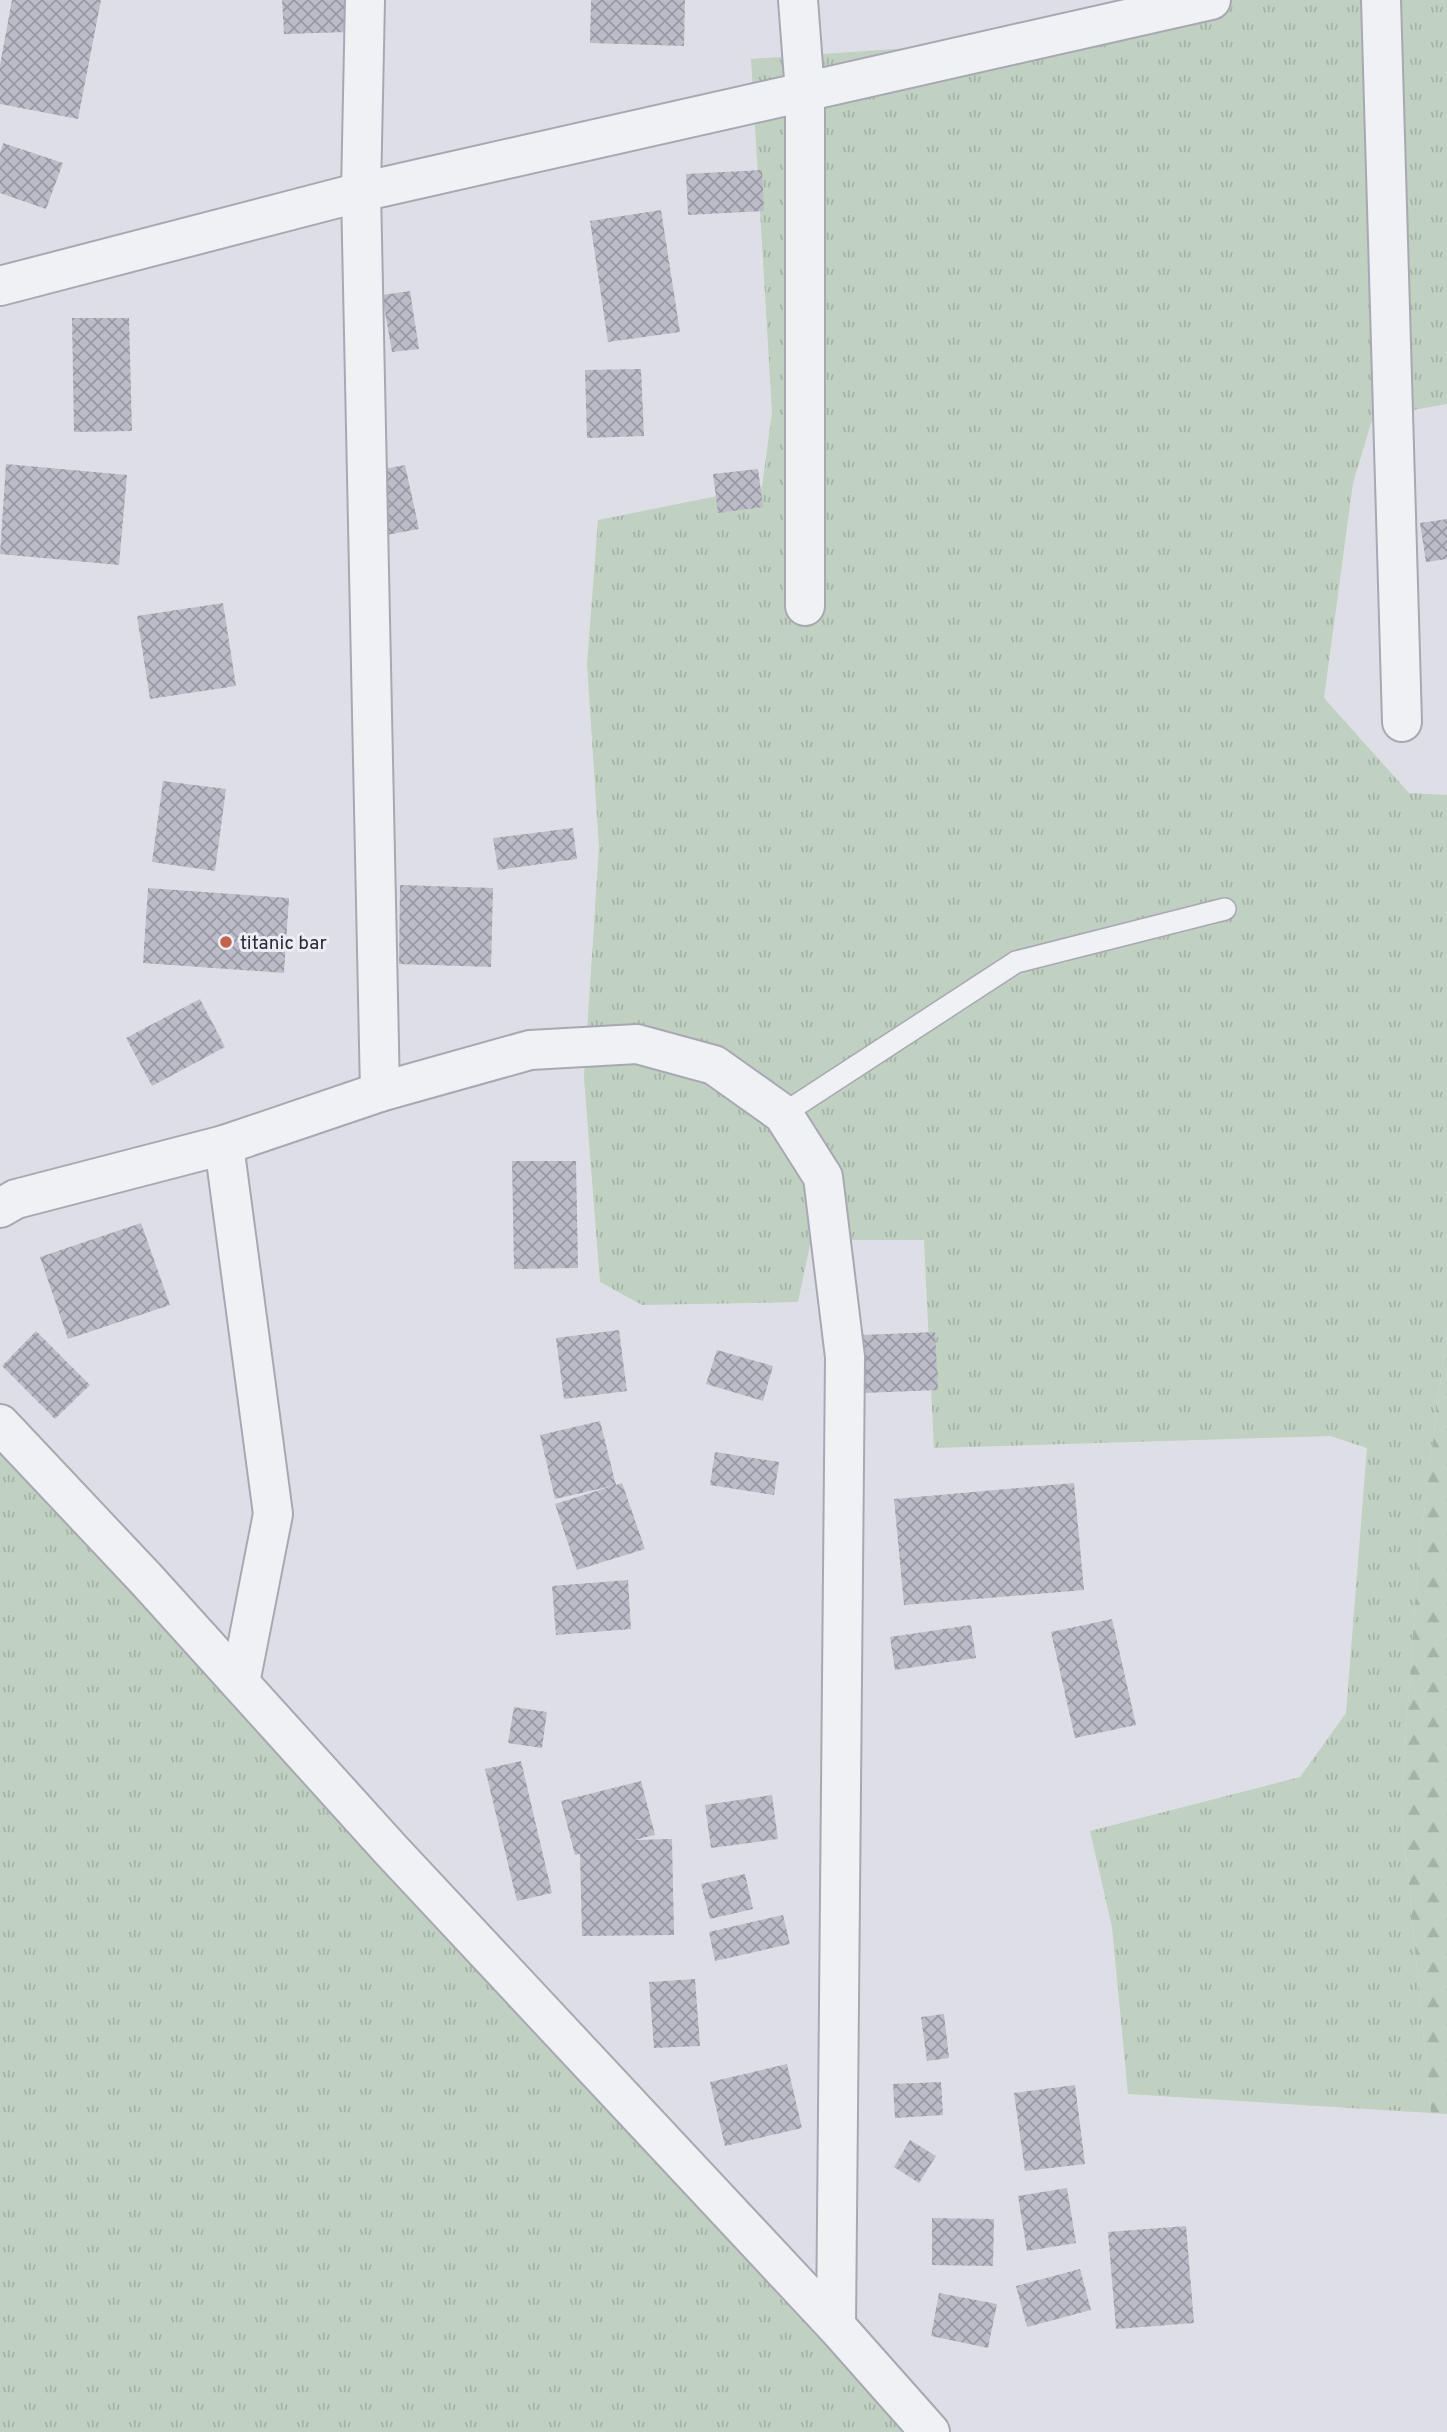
<svg xmlns="http://www.w3.org/2000/svg" width="1447" height="2432" font-family="Overpass,sans-serif">
<defs>
<pattern id="grass-tufts" width="24" height="20" patternUnits="userSpaceOnUse" patternTransform="scale(1.75)"><rect width="24" height="20" fill="#c0d0c1"/><path d="M3 7l-1-3M5 7V3M7 7l1-3M15 17l-1-3M17 17v-4M19 17l1-3" fill="none" stroke="#a5b3a7"/></pattern>
<pattern id="forest-firs" width="22" height="20" patternUnits="userSpaceOnUse" patternTransform="scale(1.75)"><rect width="22" height="20" fill="#c0d0c1"/><path d="M5 1l3.5 6h-7zM16 11l3.5 6h-7z" fill="#a5b3a7"/></pattern>
<pattern id="building-cross-hatch" width="8" height="8" patternUnits="userSpaceOnUse" patternTransform="scale(1.75)"><rect width="8" height="8" fill="#bcbcc9"/><path d="M0 0l8 8M0 8l8-8" fill="none" stroke="#9999a4"/></pattern>
</defs>
<rect width="100%" height="100%" fill="#dedfe6"/>
<g fill="url(#grass-tufts)">
<polygon points="1214,0 1447,0 1447,404 1373,417 1353,483 1324,698 1409,793 1447,795 1447,1328 1418,1563 1401,1804 1431,2113 1128,2094 1112,1927 1090,1831 1300,1777 1346,1713 1367,1448 1330,1436 934,1448 924,1240 811,1240 798,1302 642,1305 600,1282 584,1078 599,847 587,664 598,520 762,487 772,412 751,59 923,47"/>
<polygon points="0,1430 940,2432 0,2432"/>
</g>
<polygon fill="url(#forest-firs)" points="1447,1328 1447,2114 1431,2113 1401,1804 1418,1563"/>
<g fill="url(#building-cross-hatch)">
<polygon points="12,0 101,0 78,119 0,104 0,65"/>
<polygon points="282,0 347,0 349,32 284,34"/>
<polygon points="591,0 685,0 684,46 590,43"/>
<polygon points="3,143 63,163 46,209 0,193 0,153"/>
<polygon points="762,170 764,211 688,215 686,174"/>
<polygon points="661,210 680,332 608,342 590,221"/>
<polygon points="410,291 419,349 392,352 382,295"/>
<polygon points="72,318 129,318 132,431 74,432"/>
<polygon points="641,369 644,436 587,438 585,370"/>
<polygon points="6,464 127,475 119,565 0,554"/>
<polygon points="405,465 419,529 381,536 368,472"/>
<polygon points="758,469 763,507 718,513 713,474"/>
<polygon points="1447,519 1447,559 1426,562 1420,523"/>
<polygon points="223,603 236,686 150,699 137,616"/>
<polygon points="163,781 226,789 215,871 152,862"/>
<polygon points="573,828 577,859 498,870 493,838"/>
<polygon points="400,885 493,888 491,967 399,964"/>
<polygon points="148,888 289,898 284,973 143,963"/>
<polygon points="200,999 225,1047 152,1086 126,1038"/>
<polygon points="512,1161 576,1161 578,1268 514,1269"/>
<polygon points="141,1223 170,1305 68,1339 40,1257"/>
<polygon points="619,1330 627,1391 564,1399 556,1338"/>
<polygon points="36,1331 90,1385 55,1419 2,1366"/>
<polygon points="935,1332 938,1390 865,1393 862,1335"/>
<polygon points="717,1350 773,1366 763,1401 706,1384"/>
<polygon points="600,1421 616,1485 622,1483 645,1549 577,1570 555,1504 612,1486 555,1499 540,1435"/>
<polygon points="715,1452 779,1462 774,1495 710,1485"/>
<polygon points="1074,1483 1084,1590 904,1605 894,1499"/>
<polygon points="628,1580 631,1629 556,1635 552,1586"/>
<polygon points="1112,1619 1136,1725 1075,1738 1051,1632"/>
<polygon points="971,1625 976,1658 895,1670 890,1637"/>
<polygon points="514,1707 547,1712 542,1748 508,1743"/>
<polygon points="521,1761 552,1893 517,1901 485,1769"/>
<polygon points="641,1781 655,1835 634,1840 672,1839 674,1935 582,1936 580,1854 575,1855 561,1801"/>
<polygon points="772,1795 778,1839 711,1848 705,1805"/>
<polygon points="745,1874 753,1909 710,1919 701,1884"/>
<polygon points="783,1915 790,1944 715,1961 709,1932"/>
<polygon points="695,1979 700,2046 654,2048 649,1982"/>
<polygon points="944,2014 949,2058 927,2061 921,2017"/>
<polygon points="787,2064 802,2128 725,2146 710,2082"/>
<polygon points="941,2082 943,2115 895,2118 893,2084"/>
<polygon points="1075,2085 1085,2164 1025,2171 1014,2093"/>
<polygon points="910,2140 936,2156 919,2183 894,2167"/>
<polygon points="1067,2188 1076,2243 1027,2251 1018,2196"/>
<polygon points="932,2218 994,2219 993,2266 932,2265"/>
<polygon points="1186,2226 1194,2323 1116,2329 1108,2232"/>
<polygon points="1080,2269 1091,2310 1027,2327 1016,2286"/>
<polygon points="939,2293 997,2304 988,2348 931,2336"/>
</g>
<g fill="none" stroke-linecap="round" stroke-linejoin="round">
<g stroke="#a8a8b3" stroke-width="24">
<polyline id="lane" points="783,1114 1016,962 1225,909"/>
</g>
<g stroke="#a8a8b3" stroke-width="42">
<g id="street">
<polyline points="365,0 361,192 380,1092"/>
<polyline points="798,0 805,92 805,606"/>
<polyline points="1381,0 1402,722"/>
<polyline points="0,286 361,192 1211,0"/>
<polyline points="224,1145 273,1514 240,1683"/>
<polyline points="0,1208 16,1199 224,1145 380,1092 530,1050 637,1044 714,1065 783,1114 823,1177 845,1357 836,2326"/>
<polyline points="0,1424 146,1579 391,1850 836,2326 930,2432"/>
</g>
</g>
<use href="#lane" stroke="#f0f1f5" stroke-width="21"/>
<use href="#street" stroke="#f0f1f5" stroke-width="38"/>
</g>
<circle fill="#c2624d" stroke="#edeef4" stroke-width="2.5" cx="226" cy="942" r="7"/>
<g text-anchor="middle" stroke-width="6" stroke-linejoin="round" paint-order="stroke">
<g font-size="19" fill="#29293c" stroke="#edeef4" text-anchor="start">
<text x="240" y="949">titanic bar</text>
</g>
</g>
</svg>
